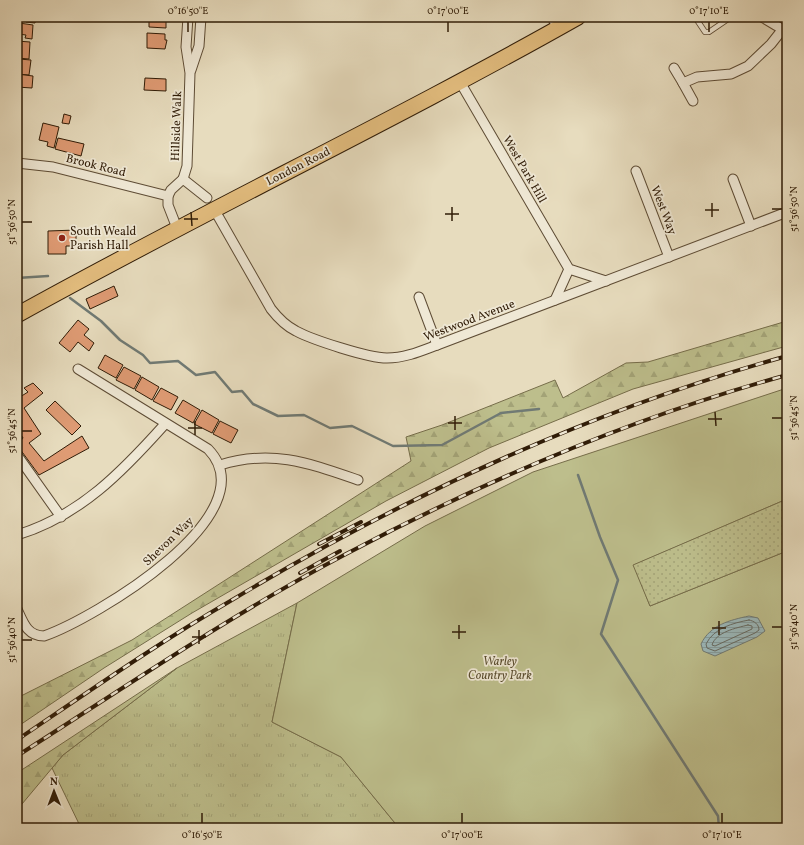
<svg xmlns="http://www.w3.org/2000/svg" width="804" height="845" font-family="Vollkorn,serif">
<defs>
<pattern id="grass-tufts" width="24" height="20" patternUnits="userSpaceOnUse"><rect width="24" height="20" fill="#bdbe8c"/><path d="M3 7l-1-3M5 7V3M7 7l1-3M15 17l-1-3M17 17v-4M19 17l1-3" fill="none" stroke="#a3a377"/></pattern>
<pattern id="forest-firs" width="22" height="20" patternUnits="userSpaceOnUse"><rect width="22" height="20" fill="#bdbe8c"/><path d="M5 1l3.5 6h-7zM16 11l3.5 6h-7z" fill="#a3a377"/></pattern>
<pattern id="garden-dots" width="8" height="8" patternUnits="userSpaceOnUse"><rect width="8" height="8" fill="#bdbe8c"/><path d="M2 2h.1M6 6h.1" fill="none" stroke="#a3a377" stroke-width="1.8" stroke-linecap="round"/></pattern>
<pattern id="water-rules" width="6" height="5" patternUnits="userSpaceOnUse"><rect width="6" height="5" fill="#9bb9bc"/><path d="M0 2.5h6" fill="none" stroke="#869ea0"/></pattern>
</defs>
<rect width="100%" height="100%" fill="#e7dcbe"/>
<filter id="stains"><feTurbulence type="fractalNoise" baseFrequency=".005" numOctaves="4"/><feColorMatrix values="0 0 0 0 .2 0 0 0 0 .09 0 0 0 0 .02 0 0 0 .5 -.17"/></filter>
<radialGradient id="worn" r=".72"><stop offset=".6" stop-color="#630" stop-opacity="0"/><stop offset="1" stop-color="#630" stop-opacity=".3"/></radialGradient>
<polygon fill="url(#grass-tufts)" stroke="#766d4a" points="297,603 272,722 341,757 399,828 81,828 52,768 63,755 177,668"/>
<g fill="url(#forest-firs)" stroke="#766d4a">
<polygon points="787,321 787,346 633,389 489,448 386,501 192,613 104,668 17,727 17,698 132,640 411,461 406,437 442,425 555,380 563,398 626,363 648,362"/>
<polygon points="177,668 63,755 17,810 17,773"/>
</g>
<polygon fill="#bdbe8c" stroke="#766d4a" points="787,388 787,499 634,565 650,606 787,551 787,828 399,828 341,757 272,722 297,603 425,526 533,472"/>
<polygon fill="url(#garden-dots)" stroke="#766d4a" points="787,499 787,551 650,606 633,565"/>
<path fill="url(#water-rules)" stroke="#707a74" d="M749,616L758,618L765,631L757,637L715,656L703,651L701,644C710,625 730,620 749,616Z"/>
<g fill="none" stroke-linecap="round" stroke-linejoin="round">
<g stroke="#666a62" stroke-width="1">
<path d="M749,620C754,621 759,624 759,630L755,633L715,651L707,648L706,644C714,628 733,623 749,620Z"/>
<path d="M748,625L752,626V629L715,646L712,645C716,632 736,628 748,625Z"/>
</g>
<g stroke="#707a74" stroke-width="2.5">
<polyline points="17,278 48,276"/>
<polyline points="70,298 101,321 120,340 143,355 150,363 178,361 196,375 215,372 232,392 242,391 253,404 278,416 304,415 330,428 352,426 393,446 442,445 501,413 539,409"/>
<polyline points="578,475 600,537 618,580 601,634 718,816 719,828"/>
</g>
</g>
<g fill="#df9b74" stroke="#301c07">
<polygon points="26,17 36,17 35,23 26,22"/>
<polygon points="149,17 166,17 166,28 149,27"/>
<polygon points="19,23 33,25 32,39 25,38 26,35 18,34"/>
<polygon points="147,33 165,34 165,40 167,40 165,49 147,48"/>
<polygon points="17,41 30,42 29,59 17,58"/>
<polygon points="19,59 31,60 29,75 17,74"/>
<polygon points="17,74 33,76 32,88 17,87"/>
<polygon points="145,78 166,79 166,91 144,90"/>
<polygon points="64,114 71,116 69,124 62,123"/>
<polygon points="43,123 59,127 54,148 47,146 48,142 39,140"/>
<polygon points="17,131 21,132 20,149 17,149"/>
<polygon points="58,138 84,144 81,156 55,149"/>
<polygon points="76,230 76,246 66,246 66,254 48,254 48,231"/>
<polygon points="114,286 118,296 90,309 86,299"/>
<polygon points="78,320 89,329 84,335 94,343 89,351 78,342 70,352 59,343"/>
<polygon points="105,355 123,365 116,378 98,368"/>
<polygon points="124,367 141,376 134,389 116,380"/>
<polygon points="142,377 159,387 152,400 135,390"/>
<polygon points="33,383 43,393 24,408 41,434 29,443 44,461 82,436 89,448 39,475 17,445 23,438 17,430 17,395 20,397 28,392 24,388"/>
<polygon points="161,388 178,397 171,410 153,401"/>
<polygon points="183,400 200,410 193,423 175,413"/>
<polygon points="55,401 81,426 72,435 46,410"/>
<polygon points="202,410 219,420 212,433 194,424"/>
<polygon points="220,421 238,430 231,443 213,434"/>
<polygon points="17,430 23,438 17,443"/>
</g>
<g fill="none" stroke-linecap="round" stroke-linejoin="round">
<g stroke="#5e4c35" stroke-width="6">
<polyline id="lane" points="697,20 705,32 709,32 731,17"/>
</g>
<g stroke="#5e4c35" stroke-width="11">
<g id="street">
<polyline points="552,17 558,28"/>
<polyline points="762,17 787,32"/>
<polyline points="674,68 683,83 697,77 731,74 748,66 771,44 782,30"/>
<polyline points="191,70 199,46 201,17"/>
<polyline points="460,82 569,269 606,281"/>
<polyline points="683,83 693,101"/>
<polyline points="17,163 53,167 168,196 168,205 177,228"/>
<polyline points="636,171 669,257"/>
<polyline points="183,179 187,166 190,73 186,47 188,17"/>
<polyline points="733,179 751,226"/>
<polyline points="168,196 171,190 183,179 207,198"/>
<path d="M214,209L271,309C278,318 286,326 296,331C313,340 368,358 387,358C405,358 421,351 437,345L787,212"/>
<polyline points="419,297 437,345"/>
<polyline points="555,300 569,269"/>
<polyline points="17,455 61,517"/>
<path d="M220,465C272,449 309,463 358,480"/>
<path d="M17,535C80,516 123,471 165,424"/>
<path d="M17,609C23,622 27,636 44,636C93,619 271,514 208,449L78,369"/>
</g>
</g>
<g stroke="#301c07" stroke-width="17">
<path id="primary" d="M17,315C202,212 394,121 578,17"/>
</g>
<use href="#lane" stroke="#efe8d5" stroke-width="4.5"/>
<use href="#street" stroke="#efe8d5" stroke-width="9"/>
<use href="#primary" stroke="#e4be7f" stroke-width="15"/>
<g stroke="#301c07" stroke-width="4">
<g id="rail">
<polyline points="319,544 361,522"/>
<polyline points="300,573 340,551"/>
<path d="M17,740C88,692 158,643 232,600C405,496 592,410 787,356"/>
<path d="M17,756C125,687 232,614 346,554C486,480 634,417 787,375"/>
</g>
</g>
<use href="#rail" stroke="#efe8d5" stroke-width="2.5" stroke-dasharray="8" stroke-linecap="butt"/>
</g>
<path fill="none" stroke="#301c07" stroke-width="1.5" d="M188,22V32M448,22V32M709,22V32M712,203V217M452,207V221M772,209H782M705,210H719M191,212L192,226M445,214H459M184,219H198M22,222H32M715,412L716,426M455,416V430M772,418H782M708,419H722M195,421V435M448,423H462M188,428H202M22,431H32M719,621V635M459,625V639M772,627H782M712,628H726M199,630V644M452,632H466M192,637H206M22,640H32M202,813V823M462,813V823M722,813V823"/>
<circle fill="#8f2418" stroke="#efe8d5" stroke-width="1.5" cx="62" cy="238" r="4"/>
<g text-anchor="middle" stroke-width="3.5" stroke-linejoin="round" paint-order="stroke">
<g font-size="12" fill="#301c07" stroke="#efe8d5">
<text transform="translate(176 126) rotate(-88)" y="4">Hillside Walk</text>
<text transform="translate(96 165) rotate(14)" y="4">Brook Road</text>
<text transform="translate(298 166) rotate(-27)" y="4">London Road</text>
<text transform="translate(525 169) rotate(60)" y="4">West Park Hill</text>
<text transform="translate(664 210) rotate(69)" y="4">West Way</text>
<text transform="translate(469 320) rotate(-21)" y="4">Westwood Avenue</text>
<text transform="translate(168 541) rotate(-44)" y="4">Shevon Way</text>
</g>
<g font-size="12" fill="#301c07" stroke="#efe8d5" text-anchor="start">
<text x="70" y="235">South Weald<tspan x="70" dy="14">Parish Hall</tspan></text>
</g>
<g font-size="12" font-style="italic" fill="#5a4d2f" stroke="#efe8d5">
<text x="500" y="665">Warley<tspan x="500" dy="14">Country Park</tspan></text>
</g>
</g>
<rect width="804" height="845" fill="none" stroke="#e7dcbe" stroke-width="44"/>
<g transform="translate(54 791) rotate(359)" stroke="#efe8d5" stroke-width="3" paint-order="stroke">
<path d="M0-3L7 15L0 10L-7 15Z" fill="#301c07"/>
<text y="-6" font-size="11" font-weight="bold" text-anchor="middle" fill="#301c07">N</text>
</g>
<rect x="22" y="22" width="760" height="801" fill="none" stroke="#301c07" stroke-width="1.5"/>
<g font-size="10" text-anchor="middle" fill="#301c07">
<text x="188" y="14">0°16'50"E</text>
<text x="448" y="14">0°17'00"E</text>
<text x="709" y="14">0°17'10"E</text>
<text transform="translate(793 209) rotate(-90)" y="4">51°36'50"N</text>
<text transform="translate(11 222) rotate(-90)" y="4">51°36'50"N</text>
<text transform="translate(793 418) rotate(-90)" y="4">51°36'45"N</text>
<text transform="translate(11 431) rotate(-90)" y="4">51°36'45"N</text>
<text transform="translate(793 627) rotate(-90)" y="4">51°36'40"N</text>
<text transform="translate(11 640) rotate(-90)" y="4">51°36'40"N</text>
<text x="202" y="838">0°16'50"E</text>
<text x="462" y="838">0°17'00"E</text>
<text x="722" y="838">0°17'10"E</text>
</g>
<rect width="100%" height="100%" filter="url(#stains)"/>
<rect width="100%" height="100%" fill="url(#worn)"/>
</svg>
